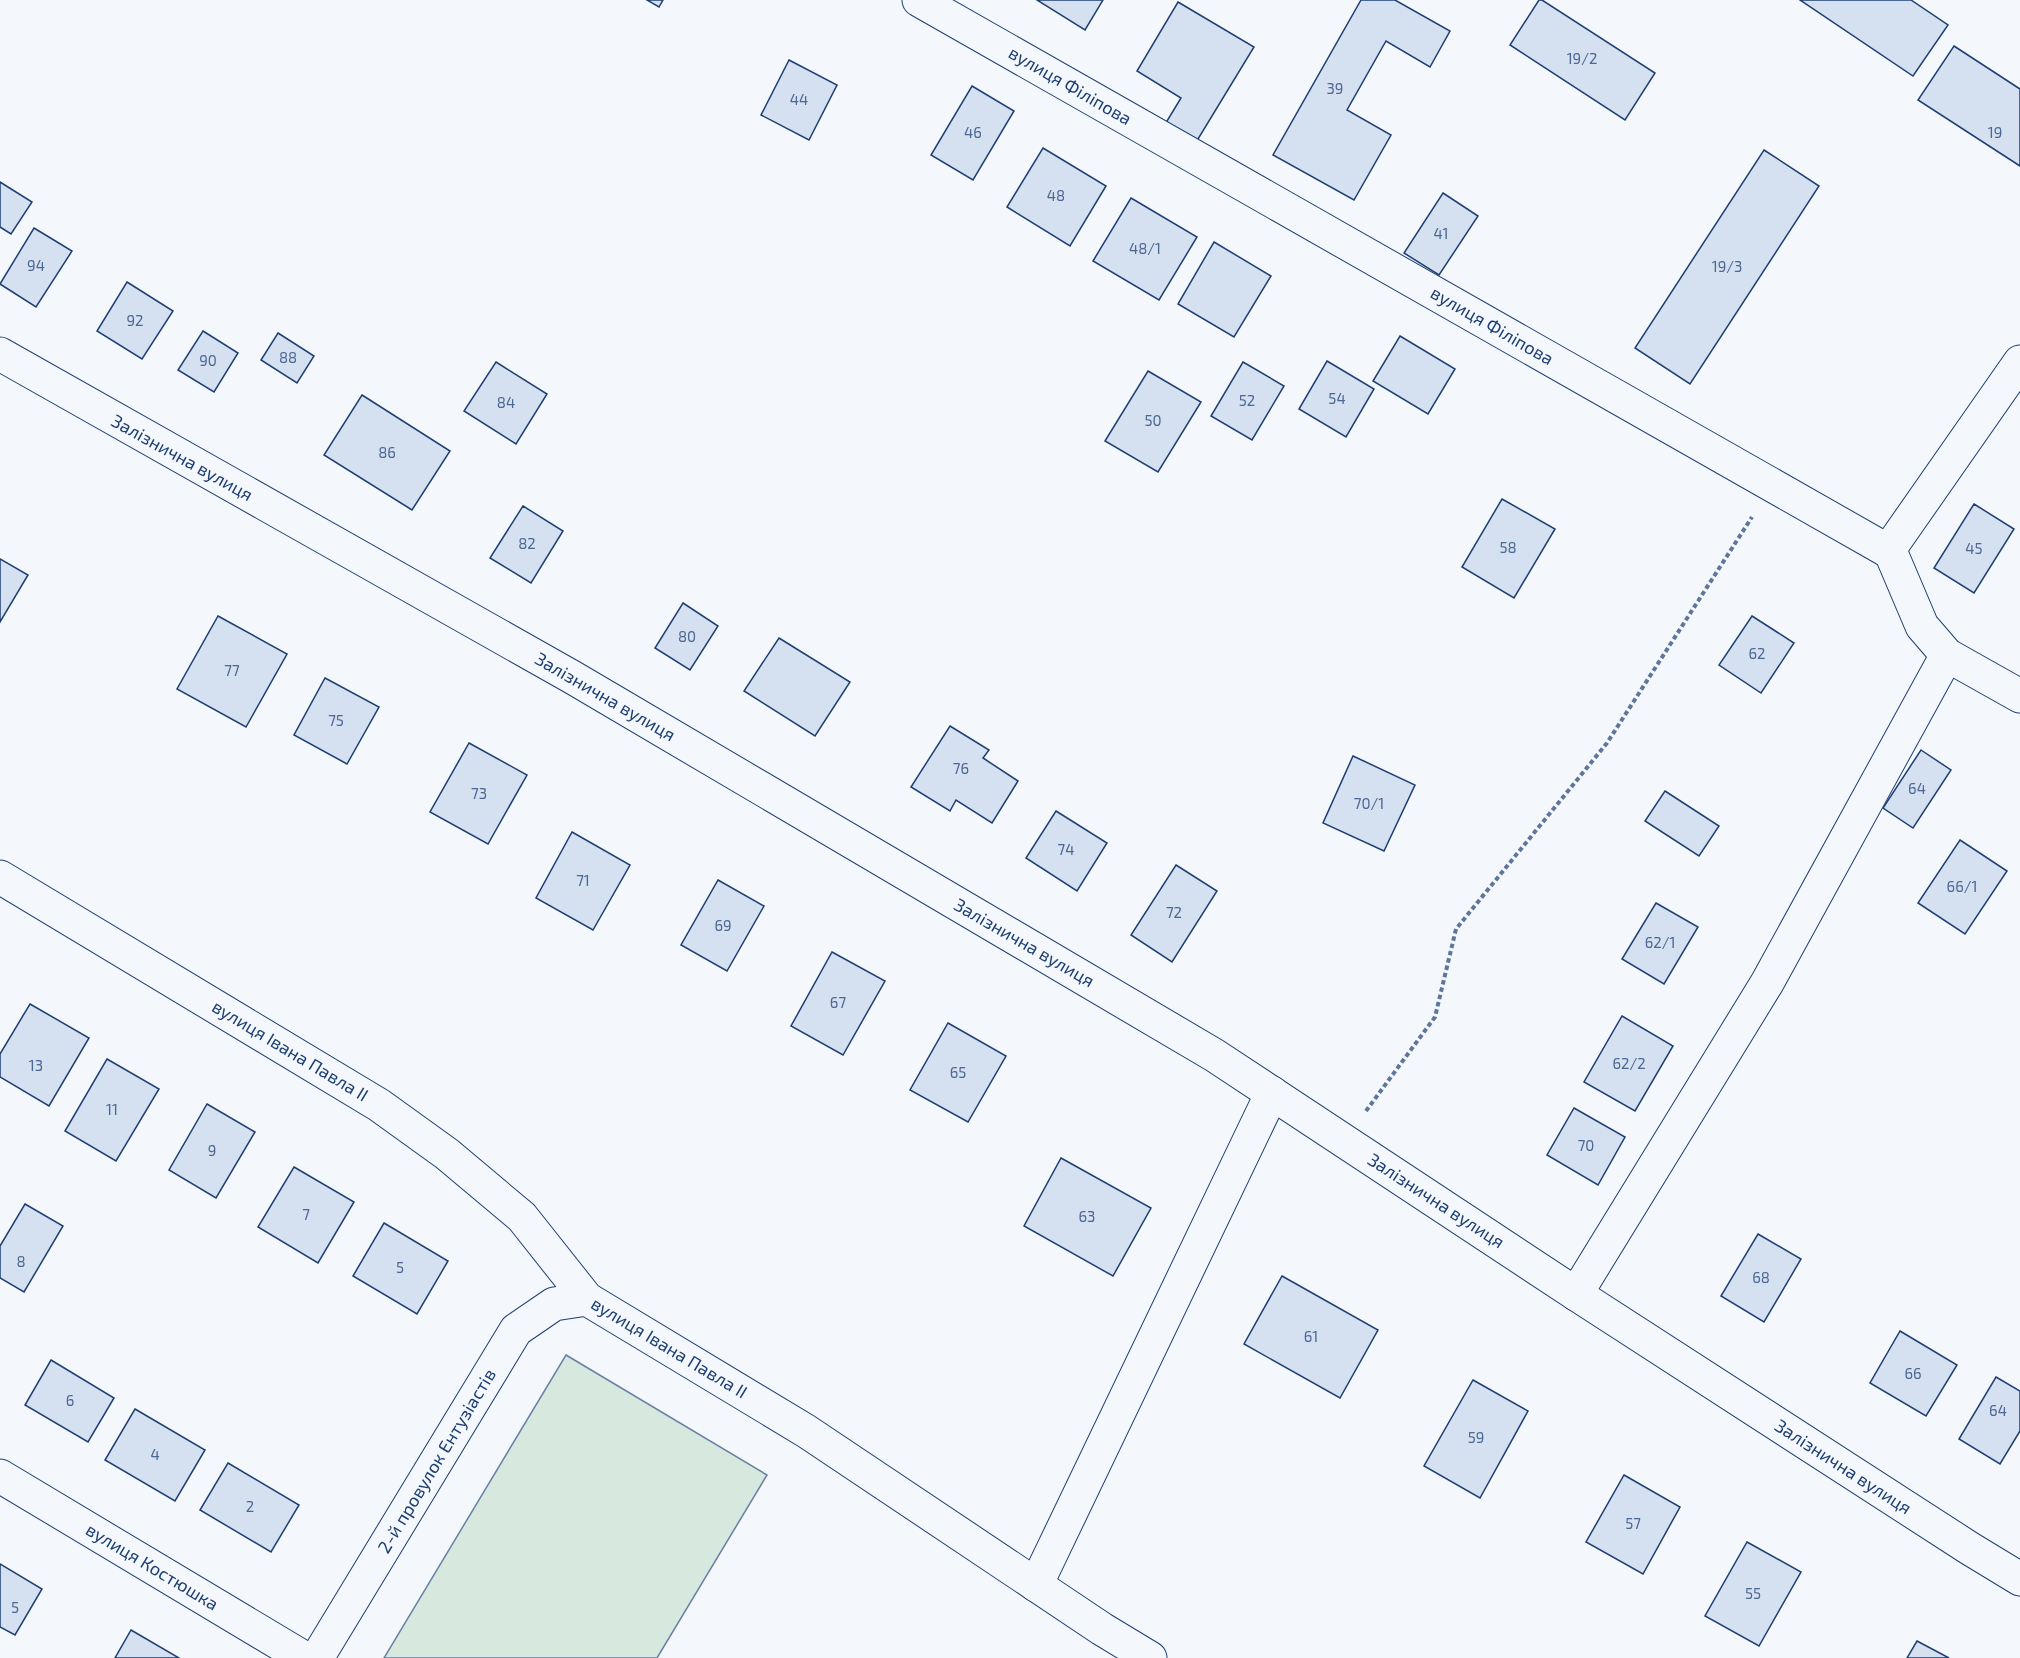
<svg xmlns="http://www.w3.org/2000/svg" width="2020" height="1658" font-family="'Exo 2',sans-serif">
<rect width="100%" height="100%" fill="#f4f7fb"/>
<polygon fill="#d7e8df" stroke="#687fa3" stroke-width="1.5" points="566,1355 767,1475 657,1658 384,1658"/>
<g fill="#d5e0f0" stroke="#1d3f73" stroke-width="1.5">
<polygon points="647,0 663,0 659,7"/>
<polygon points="1037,0 1103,0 1085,30"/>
<polygon points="1361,0 1395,0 1450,31 1430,67 1386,41 1347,110 1391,135 1354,200 1273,155"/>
<polygon points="1539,0 1542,0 1655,73 1625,120 1510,45"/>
<polygon points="1800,0 1911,0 1948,25 1913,76"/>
<polygon points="1178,2 1254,47 1195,144 1164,126 1181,98 1137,71"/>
<polygon points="1954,46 2020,89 2020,166 1918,100"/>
<polygon points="789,60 837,85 809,140 761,115"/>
<polygon points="972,86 1014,111 973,180 931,155"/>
<polygon points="1043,148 1106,186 1070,246 1007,207"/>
<polygon points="1764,150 1819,186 1690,384 1635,348"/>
<polygon points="0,182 32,202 11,234 0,227"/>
<polygon points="1443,193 1478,216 1439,275 1404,253"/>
<polygon points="1131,198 1197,237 1159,300 1093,261"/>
<polygon points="34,228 72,251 36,307 0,284"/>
<polygon points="1214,242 1271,276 1234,337 1178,304"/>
<polygon points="127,282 173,311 142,359 97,331"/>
<polygon points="203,331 238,353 214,392 178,370"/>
<polygon points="278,333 314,356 297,383 261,360"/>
<polygon points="1400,336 1455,369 1428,414 1373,381"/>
<polygon points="1327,361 1374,389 1346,437 1299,409"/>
<polygon points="496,362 547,394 516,444 464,411"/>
<polygon points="1243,362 1284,386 1252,440 1211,416"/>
<polygon points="1148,371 1201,402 1158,472 1105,441"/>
<polygon points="362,395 450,451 412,510 324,455"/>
<polygon points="1502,499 1555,529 1514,598 1462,567"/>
<polygon points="1974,504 2014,529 1974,593 1934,568"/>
<polygon points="523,506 563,531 531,583 490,558"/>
<polygon points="0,559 28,575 0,622"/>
<polygon points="683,603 718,626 690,670 655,648"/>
<polygon points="218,616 287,654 246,727 177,689"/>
<polygon points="1752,616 1794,643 1761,693 1719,665"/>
<polygon points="779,638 850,682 815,736 744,691"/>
<polygon points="325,678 379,707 347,764 294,735"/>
<polygon points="950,726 989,750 983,758 1018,781 992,823 956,800 950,811 911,787"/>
<polygon points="469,743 527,775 488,844 430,812"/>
<polygon points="1921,750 1951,770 1913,828 1883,808"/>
<polygon points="1353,756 1415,785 1384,851 1323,823"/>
<polygon points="1665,791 1719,826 1699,856 1645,821"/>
<polygon points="1056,811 1107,843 1077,891 1026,858"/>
<polygon points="572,832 630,865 593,930 536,898"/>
<polygon points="1960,840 2007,871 1965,934 1918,903"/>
<polygon points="1176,865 1217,891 1172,962 1131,935"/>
<polygon points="718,880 764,906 727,971 681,945"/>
<polygon points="1656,903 1698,927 1664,984 1622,959"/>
<polygon points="832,952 885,981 843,1055 791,1026"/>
<polygon points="30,1004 89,1038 49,1106 0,1077 0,1054"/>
<polygon points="1622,1016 1673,1046 1635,1111 1584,1082"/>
<polygon points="948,1023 1006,1056 968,1122 910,1090"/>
<polygon points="107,1059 159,1089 116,1161 65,1131"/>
<polygon points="207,1104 255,1132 216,1198 169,1170"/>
<polygon points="1574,1108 1625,1137 1598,1185 1547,1155"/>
<polygon points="1061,1158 1151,1208 1113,1276 1024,1226"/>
<polygon points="294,1167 354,1202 318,1263 258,1227"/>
<polygon points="25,1204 63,1226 24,1292 0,1278 0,1246"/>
<polygon points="384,1223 448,1261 417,1314 353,1276"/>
<polygon points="1758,1234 1801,1259 1764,1322 1721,1296"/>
<polygon points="1282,1276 1378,1330 1340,1398 1244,1344"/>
<polygon points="1900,1331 1957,1365 1926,1416 1870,1383"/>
<polygon points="51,1360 114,1398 88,1442 25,1405"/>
<polygon points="1996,1377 2020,1391 2020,1431 2000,1464 1959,1439"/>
<polygon points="1473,1380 1528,1411 1480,1498 1424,1466"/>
<polygon points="135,1409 205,1450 175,1501 105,1460"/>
<polygon points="228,1463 299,1505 271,1552 200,1510"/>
<polygon points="1624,1475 1680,1507 1643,1574 1586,1542"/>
<polygon points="1747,1542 1801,1572 1759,1646 1705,1616"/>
<polygon points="0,1564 42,1589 15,1635 0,1627"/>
<polygon points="131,1630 179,1658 115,1658"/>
<polygon points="1917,1641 1949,1658 1907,1658"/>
</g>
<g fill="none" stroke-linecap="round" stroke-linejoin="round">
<g stroke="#1d3f73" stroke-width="35">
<g id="minor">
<polyline points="919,0 1888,551 1891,553 1922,626 1947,655 2020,696"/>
<polyline points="0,354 572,677 1214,1055 1576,1294 1969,1548 2020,1579"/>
<polyline points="1888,551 2020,362"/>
<polyline points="0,877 379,1105 447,1154 522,1217 587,1299 806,1431 1102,1629 1150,1658"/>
<polyline points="1576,1294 1767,983 1947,655"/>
<polyline points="0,1476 304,1658"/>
<polyline points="1036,1585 1272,1093"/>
<polyline points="317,1658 516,1330 554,1304 587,1299"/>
</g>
</g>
<polyline stroke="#5e769c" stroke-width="4" stroke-dasharray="4.5 3" stroke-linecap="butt" points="1366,1111 1435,1017 1456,929 1607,743 1752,517"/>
<use href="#minor" stroke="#f4f7fb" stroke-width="33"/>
</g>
<g text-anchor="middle" stroke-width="4.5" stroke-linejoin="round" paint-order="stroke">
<g font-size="15" fill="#4b6792">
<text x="1582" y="64">19/2</text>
<text x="1335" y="94">39</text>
<text x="799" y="105">44</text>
<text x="973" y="138">46</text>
<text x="1995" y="138">19</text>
<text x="1056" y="201">48</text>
<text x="1441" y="239">41</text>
<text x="1145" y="254">48/1</text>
<text x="36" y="271">94</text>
<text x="1727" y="272">19/3</text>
<text x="135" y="326">92</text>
<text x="288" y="363">88</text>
<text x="208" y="366">90</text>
<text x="1337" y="404">54</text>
<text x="1247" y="406">52</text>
<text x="506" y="408">84</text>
<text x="1153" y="426">50</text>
<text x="387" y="458">86</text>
<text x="527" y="549">82</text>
<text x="1508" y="553">58</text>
<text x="1974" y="554">45</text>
<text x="687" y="642">80</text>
<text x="1757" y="659">62</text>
<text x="232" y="676">77</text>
<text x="336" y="726">75</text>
<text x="961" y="774">76</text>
<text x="1917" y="794">64</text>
<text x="479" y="799">73</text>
<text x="1369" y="809">70/1</text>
<text x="1066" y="855">74</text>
<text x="583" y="886">71</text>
<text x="1962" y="892">66/1</text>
<text x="1174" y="918">72</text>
<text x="723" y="931">69</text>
<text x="1660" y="948">62/1</text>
<text x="838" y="1008">67</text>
<text x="1629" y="1069">62/2</text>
<text x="36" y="1071">13</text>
<text x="958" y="1078">65</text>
<text x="112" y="1115">11</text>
<text x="1586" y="1151">70</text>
<text x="212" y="1156">9</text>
<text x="306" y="1220">7</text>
<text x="1087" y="1222">63</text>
<text x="21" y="1267">8</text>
<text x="400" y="1273">5</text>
<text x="1761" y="1283">68</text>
<text x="1311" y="1342">61</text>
<text x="1913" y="1379">66</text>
<text x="70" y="1406">6</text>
<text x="1998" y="1416">64</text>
<text x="1476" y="1443">59</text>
<text x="155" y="1460">4</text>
<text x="250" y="1512">2</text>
<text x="1633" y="1529">57</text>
<text x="1753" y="1599">55</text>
<text x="15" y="1613">5</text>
</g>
<g font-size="18" fill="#1d3f73" stroke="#f4f7fb">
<text transform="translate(1070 86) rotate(30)" y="6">вулиця Філіпова</text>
<text transform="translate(1492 326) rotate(30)" y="6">вулиця Філіпова</text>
<text transform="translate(182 458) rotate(29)" y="6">Залізнична вулиця</text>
<text transform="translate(605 697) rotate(30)" y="6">Залізнична вулиця</text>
<text transform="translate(1024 943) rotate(30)" y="6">Залізнична вулиця</text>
<text transform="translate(290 1051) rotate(31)" y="6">вулиця Івана Павла II</text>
<text transform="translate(1436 1201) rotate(33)" y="6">Залізнична вулиця</text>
<text transform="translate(669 1348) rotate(31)" y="6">вулиця Івана Павла II</text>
<text transform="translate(437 1461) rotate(-59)" y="6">2-й провулок Ентузіастів</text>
<text transform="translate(1843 1467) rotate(33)" y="6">Залізнична вулиця</text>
<text transform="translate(152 1567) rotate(31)" y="6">вулиця Костюшка</text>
</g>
</g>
</svg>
